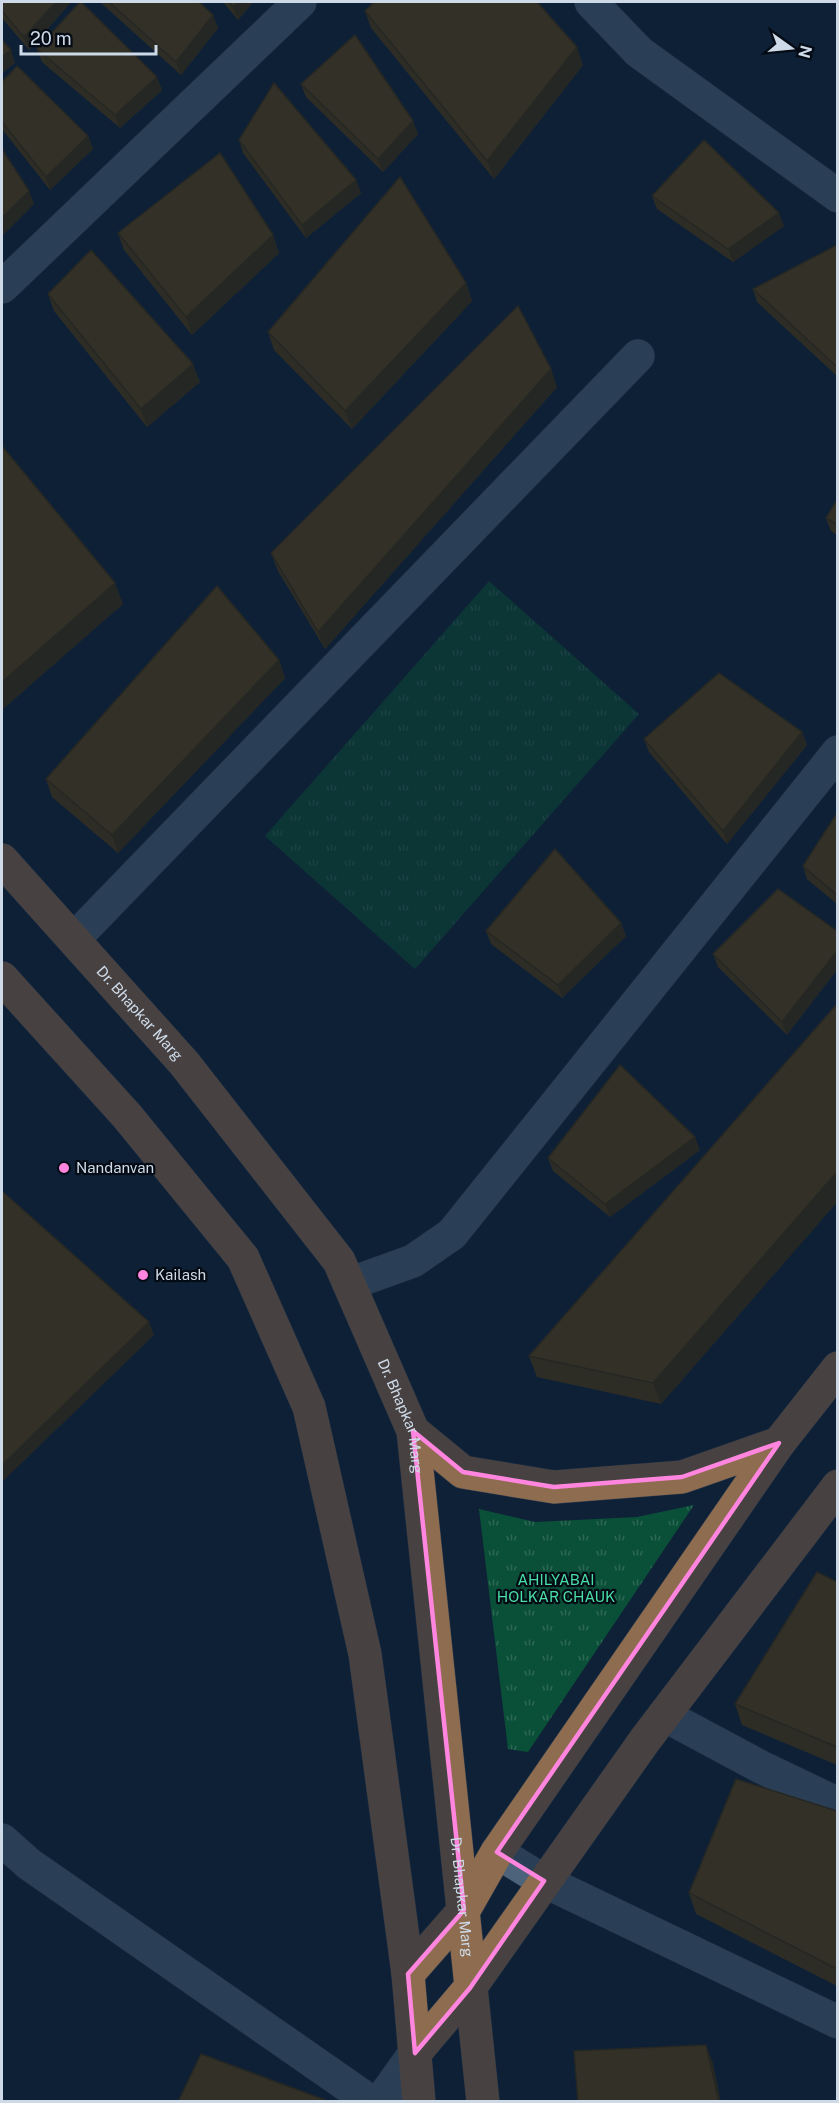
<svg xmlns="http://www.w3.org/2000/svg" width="839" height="2103" font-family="'Public Sans',sans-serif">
<defs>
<pattern id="park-tufts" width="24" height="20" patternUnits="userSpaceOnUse" patternTransform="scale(1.5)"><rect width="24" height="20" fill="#0a4f37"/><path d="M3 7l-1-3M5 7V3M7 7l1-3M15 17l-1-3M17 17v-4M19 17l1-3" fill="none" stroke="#2c6854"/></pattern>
</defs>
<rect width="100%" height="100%" fill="#0f2137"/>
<g fill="url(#park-tufts)">
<polygon points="489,581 639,714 415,969 265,836"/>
<polygon points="694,1505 528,1752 508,1749 479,1509 535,1522 637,1517"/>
</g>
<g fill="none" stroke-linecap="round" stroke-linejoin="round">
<g stroke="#313c4e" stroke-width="34">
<g id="minor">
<polyline points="591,2 639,52 838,196"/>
<polyline points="2,287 300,2"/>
<polyline points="74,939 638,356"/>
<polyline points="349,1284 413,1261 452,1234 838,752"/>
<polyline points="664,1715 761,1767 838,1804"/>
<polyline points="2,1840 29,1864 371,2102"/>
<polyline points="497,1852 544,1881 838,2022"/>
<polyline points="380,2102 415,2053"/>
</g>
</g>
<g stroke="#313c4e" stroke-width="34">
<g id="major">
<path id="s1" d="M2,860L184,1063L339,1261L413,1431L483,2102"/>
<polyline points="2,978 127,1116 243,1258 309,1407 365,1654 408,1974 419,2102"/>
<polyline points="413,1431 463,1472 554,1487 682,1477 779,1443"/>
<polyline points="408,1974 464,1910 497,1852 779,1443 838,1368"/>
<polyline points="415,2053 470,1988 645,1740 838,1486"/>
</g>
</g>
<use href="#minor" stroke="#4d627b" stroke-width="33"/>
<use href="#major" stroke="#8d6c4f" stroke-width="33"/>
</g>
<g fill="#523a11">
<polygon points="2,2 71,2 29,50 2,18"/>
<polygon points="100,2 199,2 218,28 181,75"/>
<polygon points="223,2 253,2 238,20"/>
<polygon points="365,11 583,65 494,179 371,28"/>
<polygon points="37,49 162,90 120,128 42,62"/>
<polygon points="2,82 88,136 93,149 50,190 2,129"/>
<polygon points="301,84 418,134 383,172 306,97"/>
<polygon points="239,140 356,180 361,193 306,238 243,153"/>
<polygon points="652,196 784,226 733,262 657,209"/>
<polygon points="118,233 273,235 279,253 192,335 124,250"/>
<polygon points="837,245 837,376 757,302 753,289"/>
<polygon points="466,283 472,301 352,429 274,350 268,332"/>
<polygon points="48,294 200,382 147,427 54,311"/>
<polygon points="557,387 325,649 278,571 271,553"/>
<polygon points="837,500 837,535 831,531 826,518"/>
<polygon points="279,660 285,678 118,853 52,797 46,779"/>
<polygon points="802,732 807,745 727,844 649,752 644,739"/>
<polygon points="837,813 837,904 807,879 803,866"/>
<polygon points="778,889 787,1035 718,967 713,954"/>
<polygon points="486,931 626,936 562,998 491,944"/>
<polygon points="837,1004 837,1202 661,1404 537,1377 529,1356"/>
<polygon points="700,1150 610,1217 553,1171 548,1158"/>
<polygon points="837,1582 837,1765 742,1725 735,1704"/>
<polygon points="837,1811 837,1986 696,1914 689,1893"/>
</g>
<g fill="#42300e">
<polygon points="56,2 71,2 29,50 24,37"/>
<polygon points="238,2 253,2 238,20 233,7"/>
<polygon points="213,15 218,28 181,75 176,62"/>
<polygon points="577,47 583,65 494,179 487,161"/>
<polygon points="11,50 15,63 2,73 2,57"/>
<polygon points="157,77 162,90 120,128 115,115"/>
<polygon points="413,121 418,134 383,172 378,159"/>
<polygon points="88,136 93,149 50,190 46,177"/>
<polygon points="356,180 361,193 306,238 302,225"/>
<polygon points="29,191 34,204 2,236 2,218"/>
<polygon points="779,213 784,226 733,262 728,249"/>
<polygon points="273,235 279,253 192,335 186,317"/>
<polygon points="466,283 472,301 352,429 345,411"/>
<polygon points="193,364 200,382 147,427 141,409"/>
<polygon points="551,369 557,387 325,649 318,632"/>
<polygon points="115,583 123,604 2,710 2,682"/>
<polygon points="279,660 285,678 118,853 112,835"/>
<polygon points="802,732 807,745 727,844 723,831"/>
<polygon points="621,923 626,936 562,998 558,985"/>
<polygon points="837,951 837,970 787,1035 782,1022"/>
<polygon points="695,1137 700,1150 610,1217 605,1204"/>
<polygon points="837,1172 837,1202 661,1404 653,1383"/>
<polygon points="149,1322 154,1335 2,1482 2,1465"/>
<polygon points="706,2045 713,2063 721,2102 719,2102"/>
</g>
<g fill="#5f4414" stroke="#42300e" stroke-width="1.5">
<polygon points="2,2 56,2 24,37 2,11"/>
<polygon points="80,2 81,2 157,77 115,115 37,49"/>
<polygon points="109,2 199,2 213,15 176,62"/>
<polygon points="229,2 238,2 233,7"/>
<polygon points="374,2 537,2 577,47 487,161 365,11"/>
<polygon points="355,35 413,121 378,159 301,84"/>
<polygon points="2,40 11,50 2,57"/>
<polygon points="17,66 88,136 46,177 2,122 2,82"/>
<polygon points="274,83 356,180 302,225 239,140"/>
<polygon points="704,140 779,213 728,249 652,196"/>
<polygon points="2,149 29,191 2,218"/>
<polygon points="220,153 273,235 186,317 118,233"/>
<polygon points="400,177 466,283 345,411 268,332"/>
<polygon points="837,245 837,367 753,289"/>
<polygon points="91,250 193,364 141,409 48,294"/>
<polygon points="518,306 551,369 318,632 271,553"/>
<polygon points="2,446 115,583 2,682"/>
<polygon points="837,500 837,525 826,518"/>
<polygon points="217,586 279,660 112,835 46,779"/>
<polygon points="719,673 802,732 723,831 644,739"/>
<polygon points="837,813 837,895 803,866"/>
<polygon points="555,849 621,923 558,985 486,931"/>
<polygon points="778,889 837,931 837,951 782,1022 713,954"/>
<polygon points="837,1004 837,1172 653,1383 529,1356"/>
<polygon points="620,1065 695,1137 605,1204 548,1158"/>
<polygon points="2,1191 149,1322 2,1465"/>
<polygon points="817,1572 837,1582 837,1747 735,1704"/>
<polygon points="736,1779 837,1811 837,1969 689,1893"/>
<polygon points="706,2045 719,2102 578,2102 574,2051"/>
<polygon points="201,2054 325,2100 324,2102 178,2102"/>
</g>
<path d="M0 0H839V2103H0ZM413,1431L463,1472L554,1487L682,1477L779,1443L497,1852L544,1881L470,1988L415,2053L408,1974L464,1910Z" fill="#0f2137" fill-opacity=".55" fill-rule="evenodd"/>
<path fill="none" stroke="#ff85de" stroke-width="4.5" stroke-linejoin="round" d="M413,1431L463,1472L554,1487L682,1477L779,1443L497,1852L544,1881L470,1988L415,2053L408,1974L464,1910Z"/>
<g fill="#ff85de" stroke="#040b14" stroke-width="2">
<circle cx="64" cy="1168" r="6"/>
<circle cx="143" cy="1275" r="6"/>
</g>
<g text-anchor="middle" stroke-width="4.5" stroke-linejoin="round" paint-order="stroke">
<g font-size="15" fill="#cedae8" stroke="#040b14">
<text dy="5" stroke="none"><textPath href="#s1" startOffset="206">Dr. Bhapkar Marg</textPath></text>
<text dy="5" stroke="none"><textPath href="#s1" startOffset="692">Dr. Bhapkar Marg</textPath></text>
<text dy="5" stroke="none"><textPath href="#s1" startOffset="1178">Dr. Bhapkar Marg</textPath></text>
</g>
<g font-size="15" fill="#cedae8" stroke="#040b14" text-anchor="start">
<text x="76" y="1173">Nandanvan</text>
<text x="155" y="1280">Kailash</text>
</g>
<g font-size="15" fill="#4adfa6" stroke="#040b14">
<text x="556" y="1585">AHILYABAI<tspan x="556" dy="17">HOLKAR CHAUK</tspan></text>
</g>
</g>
<rect width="839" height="2103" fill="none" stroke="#cedae8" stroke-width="6"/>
<g transform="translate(791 48) rotate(105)" stroke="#040b14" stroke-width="4.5" paint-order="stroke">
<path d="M0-4.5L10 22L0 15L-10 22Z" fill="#cedae8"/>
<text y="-9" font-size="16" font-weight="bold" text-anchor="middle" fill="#cedae8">N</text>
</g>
<path d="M21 45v9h135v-9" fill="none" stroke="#cedae8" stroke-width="3"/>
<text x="30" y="45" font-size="18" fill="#cedae8" stroke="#040b14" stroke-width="4.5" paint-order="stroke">20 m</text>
</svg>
